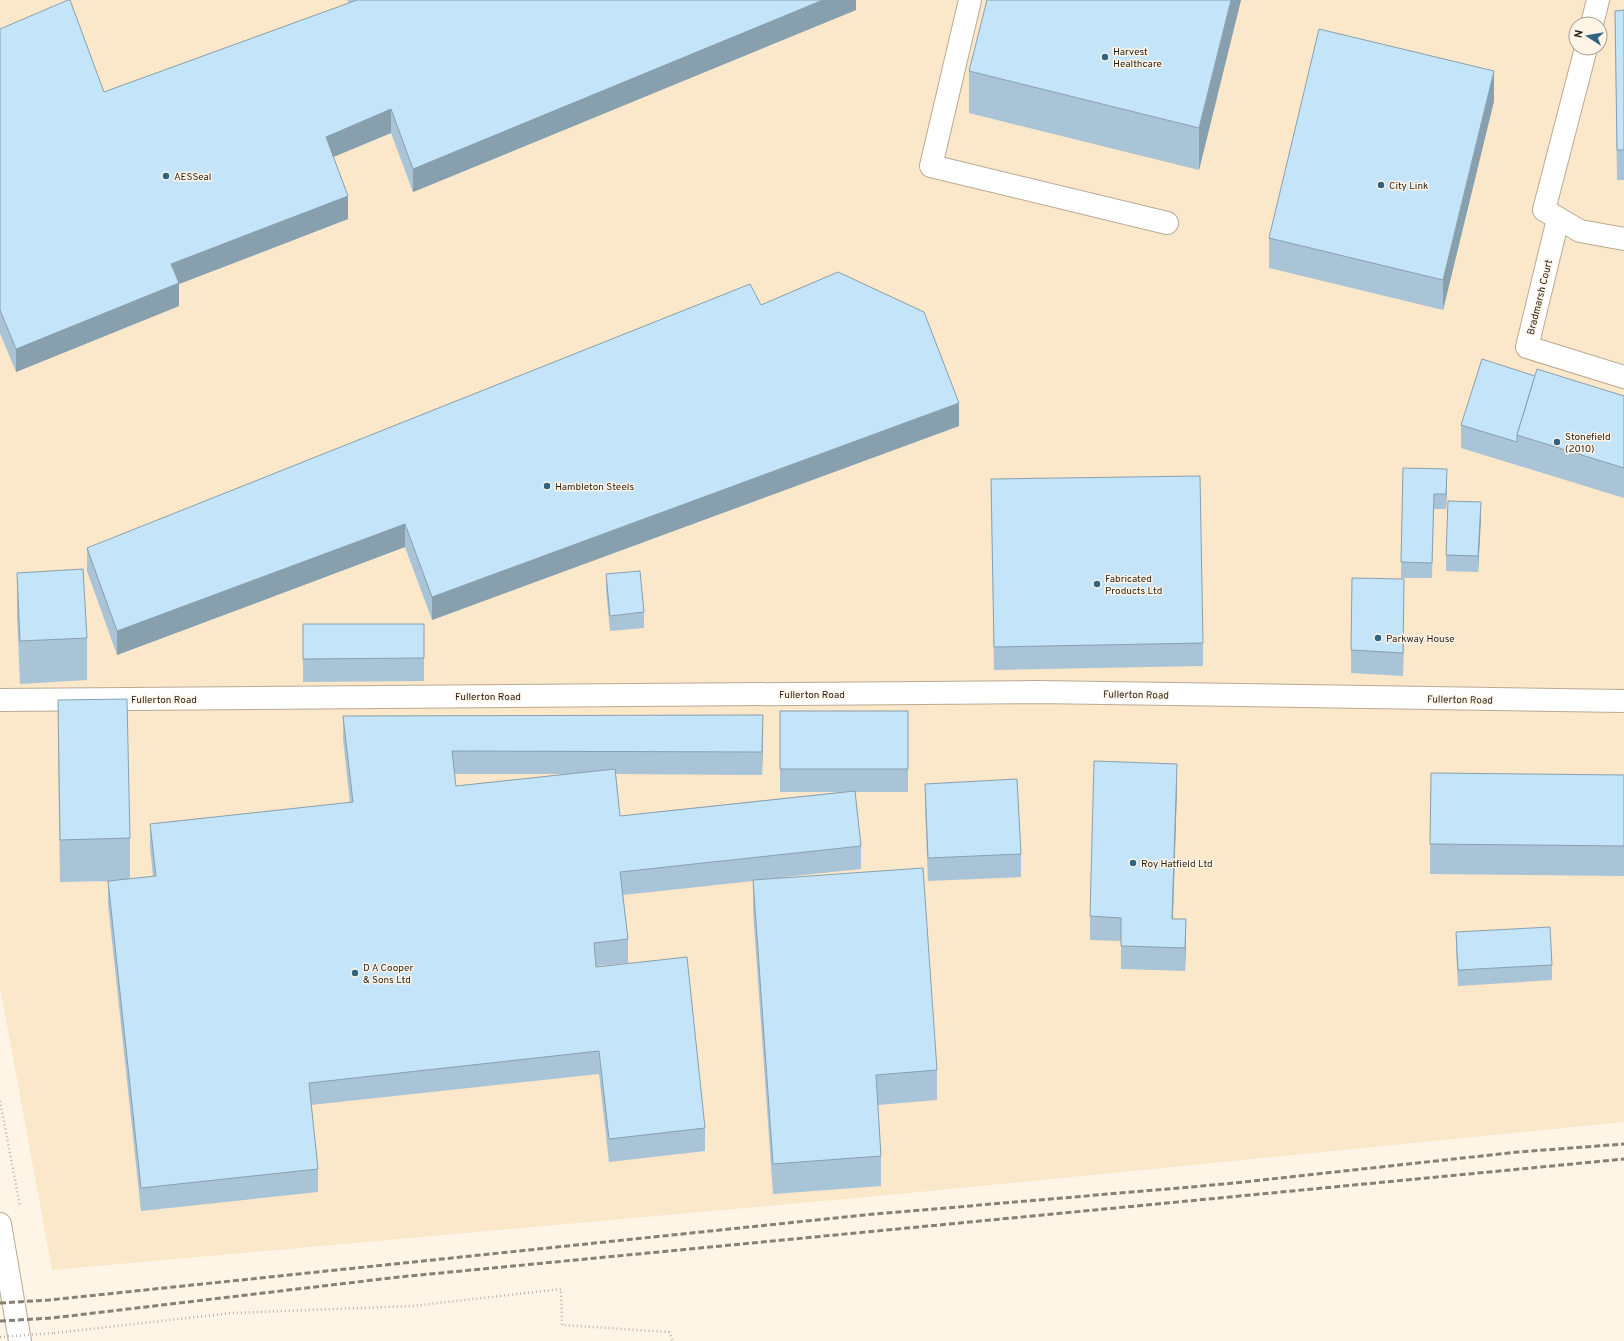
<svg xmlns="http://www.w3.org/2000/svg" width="1624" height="1341" font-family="Overpass,sans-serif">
<rect width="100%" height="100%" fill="#fff5e7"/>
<path fill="#fbe7c9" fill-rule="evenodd" d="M0,0H1624V1122L889,1195L52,1270L0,987ZM1576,24H1600V48H1576Z"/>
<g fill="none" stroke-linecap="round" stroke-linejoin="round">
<g stroke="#b9aa94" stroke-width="24">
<g id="minor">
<polyline points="970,0 931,166 1167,223"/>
<polyline points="1592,24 1598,0"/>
<polyline points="1586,48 1544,210 1580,231 1624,239"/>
<polyline points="1558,219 1527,347 1624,377"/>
<polyline points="0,700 1038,692 1624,701"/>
</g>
</g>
<g stroke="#b9aa94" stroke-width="24">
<polyline id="major" points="0,1224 20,1341"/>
</g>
<g stroke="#bab1a5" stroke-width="2.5" stroke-dasharray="1 3" stroke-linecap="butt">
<polyline points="0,1101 20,1206"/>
<polyline points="54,1333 232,1313 412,1306 561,1289 562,1325 669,1332 673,1341"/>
</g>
<use href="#minor" stroke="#fff" stroke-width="22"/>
<use href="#major" stroke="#fff" stroke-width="22"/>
<g stroke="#878075" stroke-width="3" stroke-dasharray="6 3" stroke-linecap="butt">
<polyline points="0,1303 49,1300 864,1215 1225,1184 1518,1152 1624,1144"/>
<polyline points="0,1321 52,1318 399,1277 1624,1159"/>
</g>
<polyline stroke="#bab1a5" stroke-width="2.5" stroke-dasharray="1 3" stroke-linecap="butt" points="0,1337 54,1333"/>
</g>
<g fill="#a8c4d6" fill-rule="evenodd">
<polygon points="347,0 856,0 856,10 413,192 391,133 333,157 348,219 179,284 179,306 16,372 0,333 0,29 104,92 349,3"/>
<polygon points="1241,0 1199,170 969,113 969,71"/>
<polygon points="1624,10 1624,180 1617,180 1615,11"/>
<polygon points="1494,101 1443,310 1269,268 1269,238"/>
<polygon points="761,305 959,426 432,620 405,547 117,655 87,571 87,548"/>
<polygon points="1535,376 1624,396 1624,498 1461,448 1461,425"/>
<polygon points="1403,468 1447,485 1446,509 1434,509 1432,578 1401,578"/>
<polygon points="991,479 1203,643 1203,666 994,670"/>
<polygon points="1481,518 1478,572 1446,571 1446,555"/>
<polygon points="17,573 87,638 87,680 20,684 17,615"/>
<polygon points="606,574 644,612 644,628 610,631 606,590"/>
<polygon points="1404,602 1403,676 1351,673 1351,650"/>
<polygon points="303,624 424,624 424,681 303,682"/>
<path d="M58,700L130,838V879L153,876L150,847V824L350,803L343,739V716L763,738L762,775L616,774L620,816L841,792H780V711H908V792H855L861,846V869L784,877L937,1070V1100L878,1105L881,1156V1186L773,1194L753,910V881L623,895L628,939V963L596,966V967L705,1128V1151L609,1162L599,1074L311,1105L318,1169V1192L141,1211L108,904V881H109L60,882L58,743ZM454,774H569L456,786Z"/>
<polygon points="1624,775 1624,876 1430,874 1430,844"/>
<polygon points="925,784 1021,854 1021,877 928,881 925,807"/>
<polygon points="1177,787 1173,919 1186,942 1185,971 1121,969 1121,941 1090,940 1090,916"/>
<polygon points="1456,932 1552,965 1552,980 1458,986 1456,948"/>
</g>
<g fill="#88a0ae">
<polygon points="823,0 856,0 856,10 413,192 413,169"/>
<polygon points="1231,0 1241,0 1199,170 1199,128"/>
<polygon points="1494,71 1494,101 1443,310 1443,280"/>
<polygon points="391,109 391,133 326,160 326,137"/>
<polygon points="348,196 348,219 179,284 179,306 16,372 16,349 171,264"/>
<polygon points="959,403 959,426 432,620 432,597"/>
<polygon points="1447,469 1447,485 1446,509 1446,494"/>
<polygon points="1481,502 1481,518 1478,572 1478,556"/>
<polygon points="405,524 405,547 117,655 117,631"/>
<polygon points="1404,579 1404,602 1403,676 1403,653"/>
<polygon points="763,715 763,738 762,775 762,752"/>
<polygon points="1177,764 1177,787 1172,942 1172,919"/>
<polygon points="1186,919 1186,942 1185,971 1185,948"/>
</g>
<g fill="#c3e4f9" stroke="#88a0ae">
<polygon points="68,0 70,0 104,92 357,0 823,0 413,169 391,109 326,137 348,196 171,264 179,283 16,349 0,310 0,29"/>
<polygon points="987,0 1231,0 1199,128 969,71"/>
<polygon points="1624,10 1624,150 1617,150 1615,11"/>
<polygon points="1319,29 1494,71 1443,280 1269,238"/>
<polygon points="838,272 924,312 959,403 432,597 405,524 117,631 87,548 750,284 761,305"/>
<polygon points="1482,359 1535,376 1517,435 1517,442 1461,425"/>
<polygon points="1537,369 1624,396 1624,468 1517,435"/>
<polygon points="1403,468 1447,469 1446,494 1434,494 1432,563 1401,562"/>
<polygon points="1200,476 1203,643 994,647 991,479"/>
<polygon points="1448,501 1481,502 1478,556 1446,555"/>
<polygon points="83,569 87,638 20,641 17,573"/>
<polygon points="640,571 644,612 610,616 606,574"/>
<polygon points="1352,578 1404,579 1403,653 1351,650"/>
<polygon points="303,624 424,624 424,658 303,659"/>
<polygon points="127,699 130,838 60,840 58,700"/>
<rect x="780" y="711" width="128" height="58"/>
<polygon points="763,715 762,752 452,751 456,786 615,769 620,816 855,791 861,846 620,872 628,939 594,943 596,967 687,957 705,1128 609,1139 599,1051 309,1083 318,1169 141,1188 108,881 156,876 150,824 353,802 343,716"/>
<polygon points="1094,761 1177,764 1172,919 1186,919 1185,948 1121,946 1121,918 1090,916"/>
<polygon points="1431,773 1624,775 1624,846 1430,844"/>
<polygon points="1017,779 1021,854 928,858 925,784"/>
<polygon points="923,868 937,1070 876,1075 881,1156 773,1164 753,880"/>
<polygon points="1550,927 1552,965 1458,970 1456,932"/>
</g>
<g fill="#2f637f" stroke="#fff5e7" stroke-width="1.5">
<circle cx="1105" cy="57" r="4"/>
<circle cx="166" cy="176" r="4"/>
<circle cx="1381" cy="185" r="4"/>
<circle cx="1557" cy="442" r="4"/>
<circle cx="547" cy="486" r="4"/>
<circle cx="1097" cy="584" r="4"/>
<circle cx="1378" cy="638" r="4"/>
<circle cx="1133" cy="863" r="4"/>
<circle cx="355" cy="973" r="4"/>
</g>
<g text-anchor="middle" stroke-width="3" stroke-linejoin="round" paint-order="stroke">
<g font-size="10" fill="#251f17" stroke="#fff5e7" text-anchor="start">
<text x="1113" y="55">Harvest<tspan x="1113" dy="12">Healthcare</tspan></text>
<text x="174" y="180">AESSeal</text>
<text x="1389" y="189">City Link</text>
<text x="1565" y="440">Stonefield<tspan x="1565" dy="12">(2010)</tspan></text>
<text x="555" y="490">Hambleton Steels</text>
<text x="1105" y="582">Fabricated<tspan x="1105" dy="12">Products Ltd</tspan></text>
<text x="1386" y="642">Parkway House</text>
<text x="1141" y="867">Roy Hatfield Ltd</text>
<text x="363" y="971">D A Cooper<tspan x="363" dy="12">&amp; Sons Ltd</tspan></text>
</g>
<g font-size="10" fill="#251f17" stroke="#fff5e7">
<text transform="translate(1539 297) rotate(-76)" y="4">Bradmarsh Court</text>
<text x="812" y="698">Fullerton Road</text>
<text transform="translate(1136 694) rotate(1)" y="4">Fullerton Road</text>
<text x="488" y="700">Fullerton Road</text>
<text x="164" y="703">Fullerton Road</text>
<text transform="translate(1460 699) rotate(1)" y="4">Fullerton Road</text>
</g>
</g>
<g transform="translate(1588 36) rotate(282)"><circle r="19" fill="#fff5e7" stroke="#a89f94"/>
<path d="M0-3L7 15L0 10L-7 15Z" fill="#2f637f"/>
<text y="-6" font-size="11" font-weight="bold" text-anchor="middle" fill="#251f17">N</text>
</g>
</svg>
